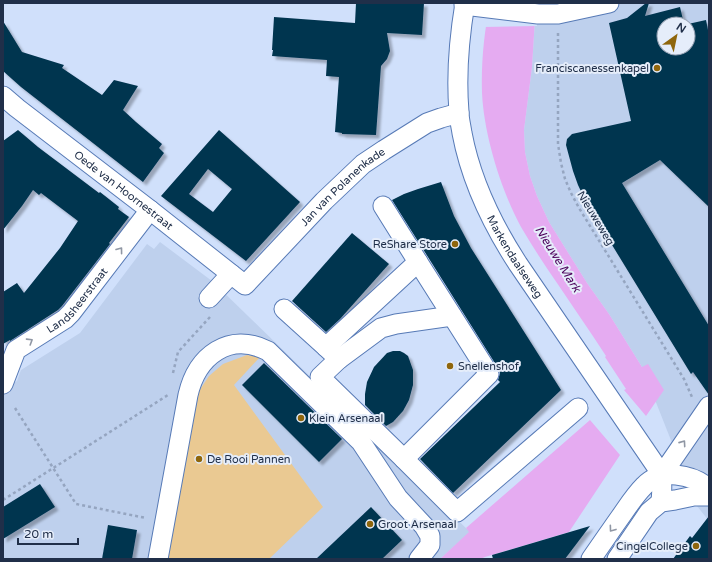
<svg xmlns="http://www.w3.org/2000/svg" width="712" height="562" font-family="'Varela Round',sans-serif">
<defs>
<filter id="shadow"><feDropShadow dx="3.5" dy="3.5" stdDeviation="1" flood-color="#0004"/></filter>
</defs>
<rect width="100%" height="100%" fill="#d0e0fb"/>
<g fill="#bed0ed" fill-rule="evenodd">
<path d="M536,3H709V521L697,506L642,367L609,314L587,283L549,222L537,196L530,176L525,152L524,130L532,67ZM664,24H688V48H664Z"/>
<polygon points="160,242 212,281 470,532 440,559 3,559 3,389 17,381 21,370 80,333 147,244 154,249"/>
</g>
<polygon fill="#eac992" points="247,355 260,357 234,385 323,507 269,559 167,559 195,407 199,391 209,376 223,364"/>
<g fill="#e5abf1">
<path d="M490,3H536L532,67L524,130L525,152L530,176L537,196L549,222L587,283L609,314L642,367L648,364L664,390L646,416L624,390L626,389L605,357L606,356C590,331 573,307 557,283C544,264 532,246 521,227C501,190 484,135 482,93C481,63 484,33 490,3Z"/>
<polygon points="590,420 620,455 569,532 485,557 480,559 440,559 469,532 466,528"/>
</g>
<polygon fill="#d0e0fb" points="488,3 538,3 537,26 483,27"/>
<g fill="#03344f" fill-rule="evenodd" filter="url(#shadow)">
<polygon points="356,3 424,3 422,35 387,33 390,51 387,59 381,66 376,135 342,134 342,133 335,132 339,77 326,76 327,60 272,56 273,50 272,50 274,17 355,23"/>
<polygon points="646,3 649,3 645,16 680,7 684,24 664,24 664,48 688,48 688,24 706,20 709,35 709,207 660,160 622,183 709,326 709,395 693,372 691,374 587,204 578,185 573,171 566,145 567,139 572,134 631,121 609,23 627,18"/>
<polygon points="3,21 22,52 64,65 62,68 102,95 114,80 138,86 123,110 136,122 162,144 159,148 164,153 143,182 21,87 3,71"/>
<polygon points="18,130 38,147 99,193 100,192 119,207 118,209 129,217 109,243 110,244 62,306 58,310 10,341 10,340 3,344 3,292 17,283 24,293 60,248 78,221 41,193 39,195 33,190 22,206 3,230 3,141"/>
<path d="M219,130L300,202L246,261L161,196ZM208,169L232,189L213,212L189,194Z"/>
<polygon points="441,182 454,216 471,248 561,390 453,493 420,459 500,382 498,380 500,373 498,368 392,200 404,194 418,189"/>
<polygon points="352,233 389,264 340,319 326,332 292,301"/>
<polygon points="393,351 400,351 404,353 408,356 413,370 413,385 409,400 403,411 393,422 386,426 365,405 365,394 367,382 374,367 387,353"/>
<polygon points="264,363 342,439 319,462 242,385"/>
<polygon points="40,484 55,507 3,539 3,507"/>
<polygon points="371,507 402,540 382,559 316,559"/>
<polygon points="709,516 709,559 673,559 690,536 692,538"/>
<polygon points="108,525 137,530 132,559 102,559"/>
<polygon points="590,526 565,559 493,559 492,555"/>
</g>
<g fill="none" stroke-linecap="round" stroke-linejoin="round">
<g stroke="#577ab6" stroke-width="21">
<g id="minor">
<path id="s1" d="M465,3C459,39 456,76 459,112C459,119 461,126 462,133C471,181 492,224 518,264L658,469C663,481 662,489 661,502"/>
<polyline points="464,5 538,14 558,14 609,3"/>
<path id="s2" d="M3,96L17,108L150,210L245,285L324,201L363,164L384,150L427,123L441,118L459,113"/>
<polyline points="209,298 231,274"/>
<polyline points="284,309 326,347 418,262 383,206"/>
<polyline points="326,347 339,359 320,377 404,459 489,374 418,262"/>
<polyline points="339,359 381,328 396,324 452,316"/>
<path id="s3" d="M3,384L16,350L65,319L71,313L150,210"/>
<polyline points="404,459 457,512 578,408"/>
<polyline points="661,476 709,406"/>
<path d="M158,559L188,395C197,356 229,331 268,351L361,442L398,498L424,526L430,536V545L419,559"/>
<path d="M591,559C601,545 611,530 621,516C628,506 635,495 644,486C661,468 691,474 709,488"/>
<polyline points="617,559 649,512 661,502 675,500 694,496 709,496"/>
</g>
</g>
<g stroke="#95a5c0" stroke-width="2.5" stroke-dasharray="3 3" stroke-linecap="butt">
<polyline points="558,33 558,144 561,163 565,179 571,193 579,208 684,379 692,397"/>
<polyline points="173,373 178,352 210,317"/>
<polyline points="15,408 76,504 146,518"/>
<polyline points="3,500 168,395"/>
</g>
<use href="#minor" stroke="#fff" stroke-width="19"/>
</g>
<defs><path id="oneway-chevron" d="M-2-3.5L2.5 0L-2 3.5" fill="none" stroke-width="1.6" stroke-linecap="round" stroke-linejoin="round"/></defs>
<g stroke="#9097a4">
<use href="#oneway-chevron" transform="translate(120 250) rotate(-53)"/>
<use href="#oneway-chevron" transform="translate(30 341) rotate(-32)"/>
<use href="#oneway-chevron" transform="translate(683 443) rotate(-55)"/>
<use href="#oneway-chevron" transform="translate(612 529) rotate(126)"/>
</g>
<g fill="#8f660c" stroke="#e5edfa" stroke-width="1.5">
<circle cx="657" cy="68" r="4"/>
<circle cx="455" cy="244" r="4"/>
<circle cx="450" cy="366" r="4"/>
<circle cx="301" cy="418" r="4"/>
<circle cx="199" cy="459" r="4"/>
<circle cx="370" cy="524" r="4"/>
<circle cx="696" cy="546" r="4"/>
</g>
<g text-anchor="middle" stroke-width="4" stroke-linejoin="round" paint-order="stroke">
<g font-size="11" fill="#202f49" stroke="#e5edfa" text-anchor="start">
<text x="649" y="72" text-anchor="end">Franciscanessenkapel</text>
<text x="447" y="248" text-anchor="end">ReShare Store</text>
<text x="458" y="370">Snellenshof</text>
<text x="309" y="422">Klein Arsenaal</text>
<text x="207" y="463">De Rooi Pannen</text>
<text x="378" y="528">Groot Arsenaal</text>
<text x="688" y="550" text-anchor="end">CingelCollege</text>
</g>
<g font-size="11" fill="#202f49" stroke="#e5edfa">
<text dy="4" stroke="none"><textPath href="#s2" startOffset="446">Jan van Polanenkade</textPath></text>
<text dy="4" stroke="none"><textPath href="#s2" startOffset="153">Oede van Hoornestraat</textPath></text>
<text transform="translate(596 218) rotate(59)" y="4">Nieuweweg</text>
<text dy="4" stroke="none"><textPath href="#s1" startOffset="266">Markendaalseweg</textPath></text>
<text dy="4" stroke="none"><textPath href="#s3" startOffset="116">Landsheerstraat</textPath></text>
</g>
<g font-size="12" font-style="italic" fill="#4e035c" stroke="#e5edfa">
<text transform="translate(558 259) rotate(58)" y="4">Nieuwe Mark</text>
</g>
</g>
<rect width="712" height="562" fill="none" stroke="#202f49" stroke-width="8"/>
<g transform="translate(676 36) rotate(33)"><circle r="19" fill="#e5edfa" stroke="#96a1b3"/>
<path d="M0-3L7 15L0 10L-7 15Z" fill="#8f660c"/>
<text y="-6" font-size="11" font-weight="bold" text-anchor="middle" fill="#202f49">N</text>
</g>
<path d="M18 538v6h60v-6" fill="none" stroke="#202f49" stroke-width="2"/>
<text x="24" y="538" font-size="12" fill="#202f49" stroke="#e5edfa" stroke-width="3" paint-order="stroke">20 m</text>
</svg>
